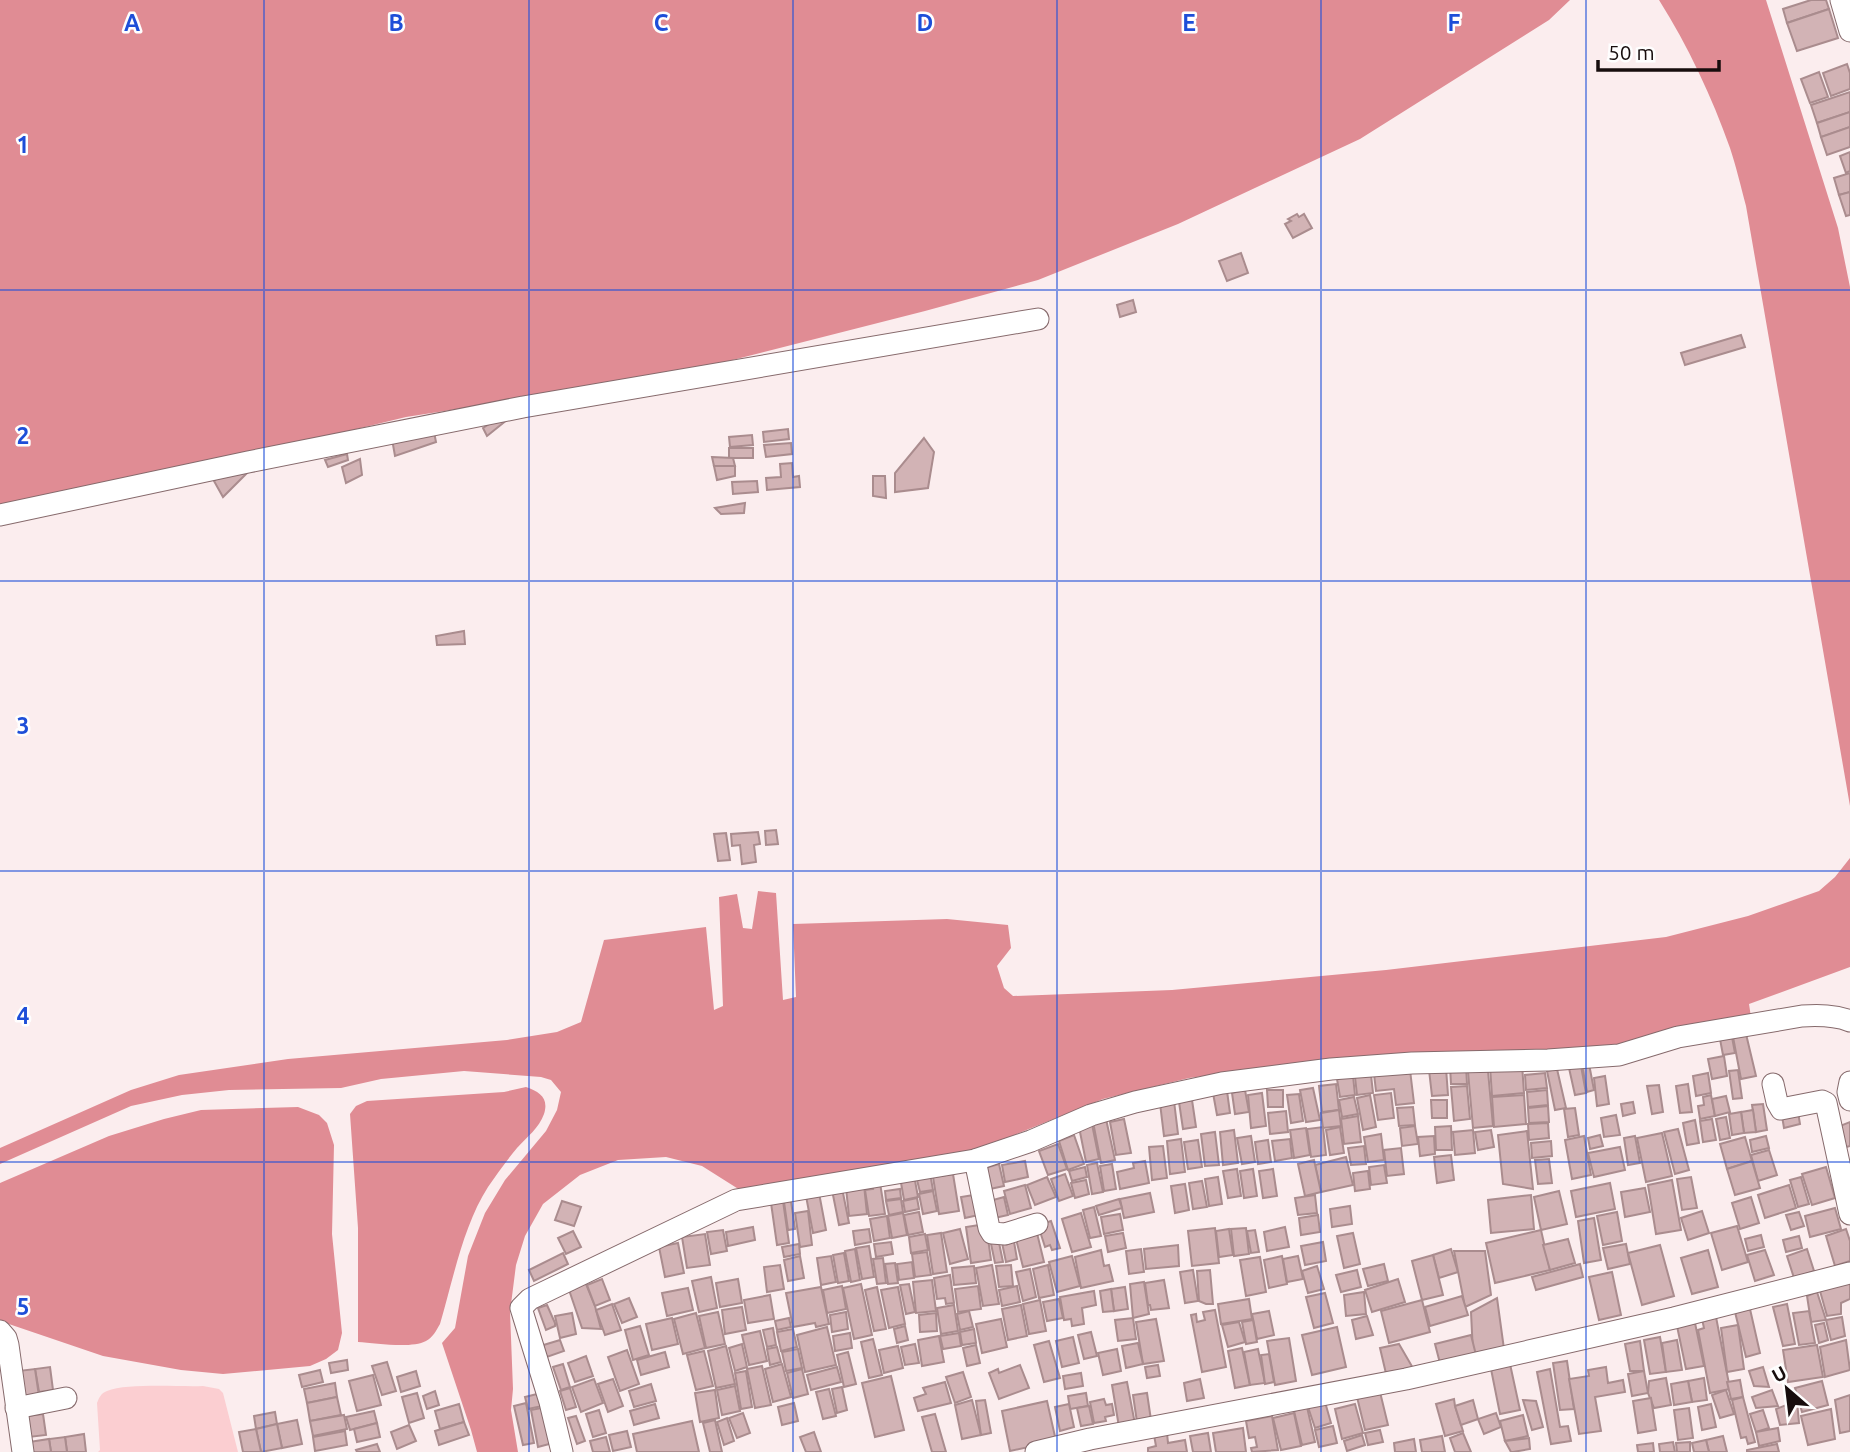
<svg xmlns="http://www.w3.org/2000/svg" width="1850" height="1452" font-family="Ubuntu,sans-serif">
<rect width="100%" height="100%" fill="#fbedee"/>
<path fill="#fbced1" d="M203,1386L219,1389L223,1393L238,1452H98L100,1450L97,1403C99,1398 101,1393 107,1391C127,1383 179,1387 203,1386Z"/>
<g fill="#e08c94">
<polygon points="0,0 1570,0 1549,20 1360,139 1178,224 1038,280 925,311 674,375 406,417 291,445 0,508"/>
<path d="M1659,0H1766L1838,228L1850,287V806L1746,206C1741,187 1736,166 1730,148C1712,97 1688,46 1659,0Z"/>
<polygon points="1850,858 1850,967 1749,1004 1751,1017 1622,1047 1332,1058 1189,1078 1103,1099 980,1149 740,1190 702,1166 666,1157 618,1160 580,1175 543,1204 525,1236 516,1265 510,1312 513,1389 511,1410 518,1452 477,1452 471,1430 442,1343 455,1328 468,1256 485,1213 505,1180 546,1131 557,1110 561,1092 551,1080 541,1077 464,1071 381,1079 341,1088 229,1090 182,1095 131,1106 0,1164 0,1148 131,1090 179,1075 288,1059 507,1040 557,1032 581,1022 604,940 706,927 714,1010 723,1006 719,897 737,894 743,928 752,929 758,891 776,893 783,1000 796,997 793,924 947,919 1008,925 1011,948 997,966 1004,988 1013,996 1172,990 1386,970 1666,937 1748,916 1819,891 1835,877"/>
<path d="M526,1087C540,1092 549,1098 544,1114C539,1128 527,1137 517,1148C507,1160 497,1174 488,1187C463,1226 453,1280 440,1324C436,1331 433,1337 426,1341C411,1349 375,1343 358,1342V1228L350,1114L356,1106L367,1101L504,1092Z"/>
<polygon points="298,1107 319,1115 327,1123 334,1145 332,1234 342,1333 338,1350 326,1359 310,1366 223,1374 181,1370 103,1356 0,1321 0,1183 109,1136 164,1119 201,1110"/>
</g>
<g fill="#d2b3b5" stroke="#aa8c8e" stroke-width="2">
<polygon points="1811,0 1826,0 1829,9 1787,23 1783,9"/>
<polygon points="1829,9 1838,38 1797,51 1787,23"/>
<polygon points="1847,64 1850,73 1850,89 1831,96 1823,73"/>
<polygon points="1819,72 1828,97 1810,103 1801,79"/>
<polygon points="1850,92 1850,112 1817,123 1811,105"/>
<polygon points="1850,112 1850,127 1821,137 1817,123"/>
<polygon points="1850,127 1850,147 1827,155 1821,137"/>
<polygon points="1850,152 1850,171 1846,173 1840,156"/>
<polygon points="1850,173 1850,192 1839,195 1834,178"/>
<polygon points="1850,192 1850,215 1846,216 1839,195"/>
<polygon points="1297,214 1299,217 1304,214 1312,228 1293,238 1285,224 1291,221 1288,219"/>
<polygon points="1241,253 1248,273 1227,281 1219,261"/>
<polygon points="1133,300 1136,312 1120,317 1117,305"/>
<polygon points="1741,335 1745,347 1685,365 1681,353"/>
<polygon points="509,411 513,415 487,436 483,428"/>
<polygon points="788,429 789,439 764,442 763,432"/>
<polygon points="434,432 436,442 395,456 392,439"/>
<polygon points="752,435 753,445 730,447 729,437"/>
<polygon points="924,438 934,452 928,488 895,492 895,473"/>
<polygon points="791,443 792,454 766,457 764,445"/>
<rect x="729" y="448" width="24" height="10"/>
<polygon points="347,454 348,460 328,467 325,460"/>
<polygon points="712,457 733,458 735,466 714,466"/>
<polygon points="360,459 362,475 346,483 342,467"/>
<polygon points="792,463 793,477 799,476 800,487 767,490 766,478 781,477 780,464"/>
<polygon points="714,466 735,466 735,476 717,480"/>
<polygon points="251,469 223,497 214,481 227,470"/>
<polygon points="873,476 885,476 886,498 873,496"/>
<polygon points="757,481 758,492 733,494 732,482"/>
<polygon points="745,503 744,513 721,514 715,508"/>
<polygon points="464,631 465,644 437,645 436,636"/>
<polygon points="776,830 778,844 766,845 765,831"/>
<polygon points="758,832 760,844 754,845 756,862 742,864 740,845 732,846 731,834"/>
<polygon points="726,833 730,860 718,861 714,834"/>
<polygon points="1746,1034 1756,1076 1741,1079 1733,1037"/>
<polygon points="1732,1037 1735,1053 1723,1055 1720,1039"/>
<polygon points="1724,1056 1727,1076 1712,1079 1708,1059"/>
<polygon points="1522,1064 1524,1093 1492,1096 1490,1066"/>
<polygon points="1589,1064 1594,1090 1587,1092 1582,1065"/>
<polygon points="1450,1066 1466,1066 1467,1084 1451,1084"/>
<polygon points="1581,1066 1586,1093 1575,1095 1569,1068"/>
<polygon points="1446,1068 1448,1095 1432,1096 1429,1070"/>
<polygon points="1557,1069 1566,1108 1555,1110 1547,1071"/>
<polygon points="1410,1070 1414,1103 1396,1105 1394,1089 1376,1091 1374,1074"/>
<polygon points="1738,1070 1742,1098 1733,1099 1729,1071"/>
<polygon points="1488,1071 1493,1126 1473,1128 1468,1072"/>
<polygon points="1545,1073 1547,1088 1526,1090 1525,1075"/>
<polygon points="1708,1073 1711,1093 1696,1096 1693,1076"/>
<polygon points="1371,1075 1373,1093 1357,1095 1355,1077"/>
<polygon points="1353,1076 1355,1095 1340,1097 1337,1079"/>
<polygon points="1605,1076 1609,1104 1597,1106 1594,1078"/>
<polygon points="1336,1084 1339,1110 1322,1112 1319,1086"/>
<polygon points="1688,1084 1692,1112 1680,1113 1676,1086"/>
<polygon points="1659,1085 1663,1112 1652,1114 1647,1086"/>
<polygon points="1467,1086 1470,1119 1454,1121 1451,1087"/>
<polygon points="1313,1088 1320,1120 1306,1122 1300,1090"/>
<polygon points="1245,1090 1249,1112 1235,1114 1232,1093"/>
<polygon points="1267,1090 1283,1090 1283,1107 1268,1107"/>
<polygon points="1547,1090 1548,1105 1528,1107 1527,1092"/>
<polygon points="1227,1091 1230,1113 1217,1115 1213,1093"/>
<polygon points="1262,1093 1266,1126 1251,1128 1248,1095"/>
<polygon points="1391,1093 1394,1118 1378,1120 1374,1095"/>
<polygon points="1299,1094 1303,1121 1291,1123 1287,1095"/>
<polygon points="1370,1095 1376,1127 1363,1130 1357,1098"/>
<polygon points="1524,1095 1526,1124 1494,1127 1492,1097"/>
<polygon points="1711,1095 1715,1116 1700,1119 1698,1106 1704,1105 1703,1097"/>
<polygon points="1726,1096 1730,1112 1715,1116 1712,1099"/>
<polygon points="1354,1097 1358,1114 1342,1117 1339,1100"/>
<polygon points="1192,1100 1196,1127 1183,1129 1179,1102"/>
<polygon points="1431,1100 1447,1100 1447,1118 1432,1118"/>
<polygon points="1174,1101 1178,1134 1164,1136 1160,1103"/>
<polygon points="1633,1102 1635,1113 1623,1116 1621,1104"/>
<polygon points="1763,1104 1767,1130 1756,1132 1752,1105"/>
<polygon points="1548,1106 1549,1122 1529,1123 1528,1108"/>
<polygon points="1413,1107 1415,1125 1399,1126 1397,1108"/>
<polygon points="1575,1108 1579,1135 1568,1137 1564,1109"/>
<polygon points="1339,1110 1341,1126 1323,1128 1321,1113"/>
<polygon points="1753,1110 1756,1132 1744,1133 1741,1112"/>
<polygon points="1286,1111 1288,1132 1270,1134 1268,1113"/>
<polygon points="1741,1112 1744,1133 1732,1135 1729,1114"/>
<polygon points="1798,1112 1800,1124 1784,1128 1782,1116"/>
<polygon points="1616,1115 1620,1135 1604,1137 1601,1118"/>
<polygon points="1358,1116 1361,1142 1344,1144 1341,1119"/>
<polygon points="1726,1117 1730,1138 1720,1140 1716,1119"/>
<polygon points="1106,1119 1115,1160 1101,1163 1093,1122"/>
<polygon points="1124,1119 1131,1153 1116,1155 1110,1122"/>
<polygon points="1712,1119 1716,1140 1703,1142 1700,1121"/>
<polygon points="1695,1120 1699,1143 1687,1145 1683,1123"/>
<polygon points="1850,1122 1850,1146 1843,1148 1835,1128"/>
<polygon points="1548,1123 1549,1138 1529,1140 1528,1124"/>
<polygon points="1092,1124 1099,1159 1086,1162 1079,1127"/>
<polygon points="1415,1126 1418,1144 1402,1146 1400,1128"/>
<polygon points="1451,1126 1452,1150 1436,1150 1435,1127"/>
<polygon points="1323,1127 1326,1155 1311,1157 1307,1129"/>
<polygon points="1340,1127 1344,1153 1330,1155 1326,1130"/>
<polygon points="1306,1128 1310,1155 1294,1158 1290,1130"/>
<polygon points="1678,1129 1689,1170 1675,1174 1664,1132"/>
<polygon points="1234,1130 1238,1163 1223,1165 1220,1132"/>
<polygon points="1473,1130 1475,1153 1455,1155 1453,1132"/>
<polygon points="1491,1130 1494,1147 1478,1150 1475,1132"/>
<polygon points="1527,1131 1533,1189 1503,1184 1498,1135"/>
<polygon points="1215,1132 1219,1165 1205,1166 1201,1134"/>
<polygon points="1662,1133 1672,1176 1646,1182 1637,1138"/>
<polygon points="1381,1134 1384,1160 1368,1162 1364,1137"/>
<polygon points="1074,1135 1084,1164 1068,1170 1059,1141"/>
<polygon points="1600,1135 1603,1146 1590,1149 1588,1138"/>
<polygon points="1251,1136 1255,1162 1242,1164 1237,1138"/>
<polygon points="1434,1136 1435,1154 1420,1156 1418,1137"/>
<polygon points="1584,1136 1591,1175 1572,1179 1565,1140"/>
<polygon points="1635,1136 1640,1163 1628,1165 1624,1138"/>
<polygon points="1766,1136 1769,1148 1752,1152 1750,1140"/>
<polygon points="1745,1137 1752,1161 1727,1169 1720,1144"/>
<polygon points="1181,1139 1185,1172 1170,1174 1167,1141"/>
<polygon points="1290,1139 1292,1158 1275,1161 1272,1141"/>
<polygon points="1198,1140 1202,1167 1188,1169 1184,1142"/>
<polygon points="1268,1140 1271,1162 1258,1164 1255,1142"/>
<polygon points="1551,1141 1552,1156 1532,1158 1531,1143"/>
<polygon points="1058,1144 1067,1169 1048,1175 1039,1151"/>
<polygon points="1163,1146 1167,1178 1152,1180 1149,1147"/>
<polygon points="1364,1146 1366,1164 1351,1165 1348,1148"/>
<polygon points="1620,1147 1625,1170 1594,1177 1588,1153"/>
<polygon points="1401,1148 1404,1174 1387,1176 1384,1150"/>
<polygon points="1769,1150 1777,1175 1758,1181 1751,1155"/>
<polygon points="1451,1155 1454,1180 1437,1183 1434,1157"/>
<polygon points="1346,1157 1353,1185 1321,1192 1315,1165"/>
<polygon points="1549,1159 1552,1183 1538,1184 1535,1160"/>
<polygon points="1314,1160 1321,1192 1305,1196 1298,1164"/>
<polygon points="1025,1161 1028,1177 1005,1182 1002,1165"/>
<polygon points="1145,1161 1149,1183 1120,1189 1117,1172 1134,1168 1133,1163"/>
<polygon points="1752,1161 1760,1188 1735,1195 1727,1169"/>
<polygon points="1097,1163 1103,1192 1092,1194 1087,1165"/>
<polygon points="999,1164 1004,1186 990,1189 985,1168"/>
<polygon points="1112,1164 1116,1189 1104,1191 1100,1166"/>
<polygon points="1384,1165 1387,1183 1371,1185 1369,1167"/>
<polygon points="1085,1167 1087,1177 1072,1181 1069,1171"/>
<polygon points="1826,1167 1835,1198 1812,1205 1802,1174"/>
<polygon points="1237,1169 1241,1196 1228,1198 1223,1171"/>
<polygon points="1253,1169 1257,1196 1244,1198 1240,1171"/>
<polygon points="1273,1169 1277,1196 1263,1198 1259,1171"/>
<polygon points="1368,1171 1370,1189 1355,1191 1353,1173"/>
<polygon points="930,1173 933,1190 920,1192 916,1176"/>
<polygon points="953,1174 959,1211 939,1214 933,1177"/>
<polygon points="1065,1174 1073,1196 1059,1201 1051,1179"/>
<polygon points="914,1175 918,1197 904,1200 900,1177"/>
<polygon points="1047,1177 1056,1197 1035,1205 1027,1185"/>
<polygon points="1218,1177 1222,1204 1209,1206 1205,1179"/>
<polygon points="1691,1177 1697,1208 1682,1210 1677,1179"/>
<polygon points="1801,1177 1809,1204 1798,1207 1790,1180"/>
<polygon points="1086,1180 1089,1194 1075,1198 1071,1183"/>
<polygon points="1672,1180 1681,1230 1656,1234 1648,1185"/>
<polygon points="1202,1181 1207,1207 1193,1209 1189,1183"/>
<polygon points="880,1183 885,1214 869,1216 865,1190 873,1189 872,1184"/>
<polygon points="1610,1183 1615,1209 1576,1217 1571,1191"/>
<polygon points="1185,1184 1189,1210 1175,1213 1171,1186"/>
<polygon points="864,1185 867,1214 849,1216 846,1188"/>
<polygon points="1025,1185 1031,1208 1010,1214 1004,1191"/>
<polygon points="1789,1185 1796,1208 1765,1218 1758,1195"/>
<polygon points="842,1188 849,1223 839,1225 832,1190"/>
<polygon points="1645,1188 1650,1212 1625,1217 1621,1192"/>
<polygon points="900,1189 901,1198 886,1200 885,1191"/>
<polygon points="933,1191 937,1211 923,1214 919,1194"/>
<polygon points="1559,1191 1567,1224 1541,1230 1534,1197"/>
<polygon points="819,1193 826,1230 813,1233 806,1196"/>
<polygon points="1150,1193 1154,1212 1124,1218 1120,1199"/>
<polygon points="980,1194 983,1214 965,1218 961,1197"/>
<polygon points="1315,1195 1317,1213 1298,1215 1295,1198"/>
<polygon points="1531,1195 1534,1229 1491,1233 1488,1200"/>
<polygon points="1004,1197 1008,1215 990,1219 986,1202"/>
<polygon points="1751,1197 1759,1223 1740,1229 1732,1203"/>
<polygon points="917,1198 919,1209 905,1212 903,1201"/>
<polygon points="901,1199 903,1212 889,1215 886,1201"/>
<polygon points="1119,1199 1122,1208 1099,1215 1096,1206"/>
<polygon points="562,1201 581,1207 574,1226 555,1220"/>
<polygon points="783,1201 789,1243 777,1245 771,1203"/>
<polygon points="791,1201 795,1229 788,1230 784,1202"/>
<polygon points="1350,1206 1352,1224 1332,1227 1330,1209"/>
<polygon points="1094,1207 1101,1236 1090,1238 1083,1210"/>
<polygon points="1835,1208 1841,1229 1810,1237 1805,1216"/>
<polygon points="808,1211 812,1245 800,1247 795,1213"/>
<polygon points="1702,1211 1709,1233 1688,1240 1681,1218"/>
<polygon points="919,1212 923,1232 908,1235 904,1215"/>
<polygon points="1617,1212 1622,1241 1603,1245 1597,1216"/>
<polygon points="1799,1212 1804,1226 1791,1230 1786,1215"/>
<polygon points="903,1213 907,1235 892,1238 888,1216"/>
<polygon points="1081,1213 1091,1247 1072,1252 1062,1219"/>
<polygon points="1120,1214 1123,1230 1104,1234 1101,1217"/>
<polygon points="1318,1215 1320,1232 1301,1235 1299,1218"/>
<polygon points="887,1216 890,1238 874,1241 870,1219"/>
<polygon points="1594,1218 1601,1260 1584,1263 1578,1221"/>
<polygon points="1051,1221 1060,1248 1052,1250 1050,1245 1045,1247 1038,1225"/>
<polygon points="986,1224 991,1260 971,1263 966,1227"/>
<polygon points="1737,1226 1748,1262 1722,1270 1711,1233"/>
<polygon points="753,1227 755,1240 728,1246 726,1232"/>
<polygon points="1285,1227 1289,1247 1267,1251 1264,1232"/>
<polygon points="1215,1228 1219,1263 1192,1266 1188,1231"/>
<polygon points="1246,1228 1249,1254 1234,1256 1231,1229"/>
<polygon points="869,1229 871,1242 855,1245 853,1231"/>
<polygon points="960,1229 968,1259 950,1264 943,1233"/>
<polygon points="1036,1229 1044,1262 1023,1267 1015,1235"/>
<polygon points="1229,1229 1233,1255 1219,1257 1216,1231"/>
<polygon points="1846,1229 1850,1241 1850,1261 1835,1266 1826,1236"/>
<polygon points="723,1230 727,1251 711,1254 707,1232"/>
<polygon points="1255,1230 1259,1252 1251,1253 1247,1231"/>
<polygon points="1541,1230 1550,1270 1495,1283 1486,1243"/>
<polygon points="573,1231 581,1247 566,1254 558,1238"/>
<polygon points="941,1233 947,1272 933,1274 927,1235"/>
<polygon points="1123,1233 1126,1248 1108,1252 1105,1236"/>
<polygon points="1353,1233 1360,1264 1344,1268 1337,1236"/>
<polygon points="705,1234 710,1265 687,1268 682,1237"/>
<polygon points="925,1234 928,1250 911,1253 909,1237"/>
<polygon points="1761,1235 1764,1247 1748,1251 1745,1239"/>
<polygon points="1013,1236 1017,1259 1006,1262 1001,1238"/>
<polygon points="1799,1236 1802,1248 1786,1252 1783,1240"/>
<polygon points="998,1238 1003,1262 995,1263 990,1239"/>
<polygon points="1568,1239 1575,1263 1550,1270 1543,1245"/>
<polygon points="891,1242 893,1254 876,1257 874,1244"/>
<polygon points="1323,1242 1326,1261 1305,1265 1301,1246"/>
<polygon points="678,1243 684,1273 665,1277 659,1247"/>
<polygon points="799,1244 800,1254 784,1257 782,1247"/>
<polygon points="1626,1244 1630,1264 1608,1269 1603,1248"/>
<polygon points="1178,1245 1179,1266 1146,1269 1144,1249"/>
<polygon points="1660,1245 1674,1296 1642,1305 1628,1253"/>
<polygon points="869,1246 874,1277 862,1279 856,1248"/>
<polygon points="855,1249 860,1280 851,1282 845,1251"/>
<polygon points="1141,1249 1144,1272 1129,1274 1126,1251"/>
<polygon points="1451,1249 1458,1272 1439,1278 1433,1255"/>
<polygon points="1807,1249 1814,1271 1794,1278 1787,1256"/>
<polygon points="1101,1250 1104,1266 1109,1265 1113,1281 1081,1288 1075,1257"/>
<polygon points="1708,1250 1718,1287 1692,1294 1681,1258"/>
<polygon points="1765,1250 1774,1275 1755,1281 1747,1255"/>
<polygon points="1454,1251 1485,1251 1491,1295 1465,1307"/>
<polygon points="927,1252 931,1275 915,1277 912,1254"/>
<polygon points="563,1253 568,1264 534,1281 529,1270"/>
<polygon points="844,1253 849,1281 838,1283 833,1255"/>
<polygon points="1433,1255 1443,1295 1422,1300 1412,1261"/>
<polygon points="800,1256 804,1278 788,1281 784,1260"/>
<polygon points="831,1256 836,1282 821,1285 817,1258"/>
<polygon points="1072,1256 1080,1286 1057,1292 1049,1262"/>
<polygon points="1282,1256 1287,1284 1269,1288 1264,1260"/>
<polygon points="1298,1256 1303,1279 1287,1282 1283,1259"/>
<polygon points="1260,1257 1266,1292 1246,1296 1240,1260"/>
<polygon points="883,1258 886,1283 877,1284 873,1259"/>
<polygon points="912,1262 914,1278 899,1280 897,1264"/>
<polygon points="895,1263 898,1283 888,1284 885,1264"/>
<polygon points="1384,1264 1388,1281 1368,1286 1363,1269"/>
<polygon points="1580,1264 1583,1277 1536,1290 1532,1277"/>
<polygon points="780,1265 784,1289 767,1292 764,1267"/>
<polygon points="992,1265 999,1304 983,1306 976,1268"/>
<polygon points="1011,1265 1013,1286 999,1287 996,1266"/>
<polygon points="1048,1265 1054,1295 1039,1298 1033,1269"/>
<polygon points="974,1266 976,1283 954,1285 952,1268"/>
<polygon points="1317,1266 1324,1289 1308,1293 1302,1271"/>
<polygon points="1030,1269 1036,1297 1023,1301 1016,1272"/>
<polygon points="1193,1270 1198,1301 1185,1303 1180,1272"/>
<polygon points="1210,1270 1213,1304 1206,1304 1199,1301 1197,1271"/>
<polygon points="1357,1270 1361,1287 1341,1292 1336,1275"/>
<polygon points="1612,1272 1621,1315 1599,1320 1589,1277"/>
<polygon points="950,1275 954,1303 946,1304 945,1298 937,1299 934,1278"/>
<polygon points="711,1277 717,1308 699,1312 692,1281"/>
<polygon points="584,1279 595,1306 601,1329 582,1328 567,1284"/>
<polygon points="602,1279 610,1300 595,1306 587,1285"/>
<polygon points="738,1279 742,1303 720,1307 716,1283"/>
<polygon points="1398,1279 1405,1302 1372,1312 1365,1290"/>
<polygon points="932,1280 936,1311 916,1313 913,1282"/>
<polygon points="1164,1280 1169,1308 1151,1310 1150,1305 1148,1305 1145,1283"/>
<polygon points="1144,1282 1149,1314 1133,1318 1130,1284"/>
<polygon points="1850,1282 1850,1299 1841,1303 1841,1314 1827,1316 1820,1291"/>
<polygon points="861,1284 872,1335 854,1339 843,1288"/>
<polygon points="909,1284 915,1312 906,1314 900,1285"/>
<polygon points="842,1286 846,1309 827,1313 823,1290"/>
<polygon points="978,1286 981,1309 958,1312 955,1289"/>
<polygon points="1017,1286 1020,1302 1002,1306 999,1290"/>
<polygon points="821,1287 829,1324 816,1327 815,1323 793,1327 786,1293"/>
<polygon points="877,1287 886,1329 874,1331 865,1290"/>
<polygon points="898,1287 905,1324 889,1328 881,1290"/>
<polygon points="1125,1287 1128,1309 1114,1311 1111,1289"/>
<polygon points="688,1288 693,1310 667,1316 662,1293"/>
<polygon points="1111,1289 1114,1311 1103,1312 1100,1291"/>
<polygon points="1094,1291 1096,1305 1082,1308 1084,1324 1072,1326 1071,1319 1064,1320 1060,1297"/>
<polygon points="1364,1292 1366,1314 1346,1316 1344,1295"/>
<polygon points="1817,1292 1826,1320 1811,1322 1807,1296"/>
<polygon points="1325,1293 1333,1323 1314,1328 1306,1297"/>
<polygon points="770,1295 774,1319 748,1323 744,1300"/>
<polygon points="1462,1296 1468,1315 1430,1326 1425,1307"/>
<polygon points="629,1298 637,1317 622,1323 614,1304"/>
<polygon points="1497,1298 1504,1349 1473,1353 1471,1312"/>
<polygon points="1059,1299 1063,1318 1047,1321 1043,1302"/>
<polygon points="1249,1299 1252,1319 1221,1324 1218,1304"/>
<polygon points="1040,1300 1046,1331 1029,1334 1023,1304"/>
<polygon points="1422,1300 1430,1332 1389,1343 1381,1311"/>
<polygon points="612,1304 621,1330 605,1335 596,1310"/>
<polygon points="1787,1304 1795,1344 1783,1346 1773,1307"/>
<polygon points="547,1305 555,1323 555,1326 546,1330 538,1308"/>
<polygon points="954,1305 958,1331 941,1334 937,1308"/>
<polygon points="1021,1305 1027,1336 1008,1340 1002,1309"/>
<polygon points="742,1307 746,1330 725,1334 722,1310"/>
<polygon points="1750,1309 1760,1353 1746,1357 1735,1312"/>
<polygon points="1215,1310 1226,1367 1202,1372 1191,1315 1196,1314 1197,1322 1205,1320 1203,1312"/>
<polygon points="969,1311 973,1327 960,1330 957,1314"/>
<polygon points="1269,1311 1274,1335 1257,1339 1252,1314"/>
<polygon points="1809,1311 1815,1343 1799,1345 1793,1313"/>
<polygon points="718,1312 725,1344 706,1348 699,1316"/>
<polygon points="846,1312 848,1329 832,1332 830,1315"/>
<polygon points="572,1313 576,1334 560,1338 555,1316"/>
<polygon points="696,1313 705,1348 683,1354 674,1319"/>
<polygon points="936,1313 937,1331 920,1332 919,1315"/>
<polygon points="1367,1316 1373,1335 1356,1339 1352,1320"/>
<polygon points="1716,1317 1730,1389 1710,1393 1698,1330 1704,1328 1702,1319"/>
<polygon points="1842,1317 1845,1336 1831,1340 1826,1320"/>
<polygon points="672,1318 678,1344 652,1350 646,1324"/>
<polygon points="789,1318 791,1327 777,1330 775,1321"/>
<polygon points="1133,1318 1136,1339 1118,1341 1115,1320"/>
<polygon points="1001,1319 1007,1347 982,1353 976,1324"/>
<polygon points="1156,1319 1164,1361 1143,1364 1136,1322"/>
<polygon points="1253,1320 1257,1342 1246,1344 1242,1322"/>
<polygon points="1239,1322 1245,1342 1228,1347 1222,1325"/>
<polygon points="1695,1323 1704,1366 1686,1369 1677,1326"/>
<polygon points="1824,1323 1828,1340 1819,1343 1815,1325"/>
<polygon points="1738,1325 1744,1369 1727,1372 1721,1328"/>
<polygon points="640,1326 649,1355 633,1360 625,1330"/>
<polygon points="905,1326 908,1340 897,1343 894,1329"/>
<polygon points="827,1327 836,1365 805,1372 797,1335"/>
<polygon points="1337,1327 1346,1367 1312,1375 1302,1335"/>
<polygon points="773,1328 776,1345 767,1347 763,1330"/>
<polygon points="793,1329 797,1347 781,1351 777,1332"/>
<polygon points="974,1329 976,1343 962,1345 960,1332"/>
<polygon points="760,1331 767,1361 749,1365 742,1335"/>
<polygon points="1091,1332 1097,1356 1084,1359 1078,1335"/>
<polygon points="850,1333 852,1348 835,1351 833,1336"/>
<polygon points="959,1333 961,1346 943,1349 940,1336"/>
<polygon points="1471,1335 1477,1359 1441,1367 1435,1344"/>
<polygon points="939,1336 944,1362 922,1366 918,1340"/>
<polygon points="1073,1337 1079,1363 1062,1367 1056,1341"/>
<polygon points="1660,1337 1666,1372 1650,1374 1644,1340"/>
<polygon points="1289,1338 1296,1381 1275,1385 1267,1341"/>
<polygon points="873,1339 882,1375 869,1378 861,1342"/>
<polygon points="560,1340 564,1351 541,1359 537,1347"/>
<polygon points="1677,1340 1682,1370 1666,1372 1662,1343"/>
<polygon points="1846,1340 1850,1370 1825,1377 1820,1347"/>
<polygon points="1049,1341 1060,1378 1044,1382 1034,1345"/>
<polygon points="1640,1341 1644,1371 1630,1371 1625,1344"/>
<polygon points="1138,1343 1143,1364 1126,1368 1122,1346"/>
<polygon points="742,1344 747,1367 735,1371 729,1348"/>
<polygon points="915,1344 919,1363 905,1365 901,1347"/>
<polygon points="1399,1344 1417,1375 1388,1382 1380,1348"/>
<polygon points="976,1345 980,1363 967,1366 963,1348"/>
<polygon points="1817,1345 1823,1377 1788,1382 1783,1350"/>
<polygon points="726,1346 735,1384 716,1388 708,1351"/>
<polygon points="898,1346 903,1368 884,1373 879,1350"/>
<polygon points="777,1347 781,1362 770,1365 767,1349"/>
<polygon points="1242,1348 1250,1385 1235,1388 1228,1351"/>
<polygon points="798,1349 802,1368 786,1371 782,1352"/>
<polygon points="1117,1349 1121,1371 1103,1375 1098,1353"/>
<polygon points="1258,1349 1265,1383 1250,1385 1244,1352"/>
<polygon points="627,1350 639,1384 620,1391 608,1357"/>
<polygon points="704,1351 713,1386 696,1390 687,1355"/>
<polygon points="665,1352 669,1367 641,1375 637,1360"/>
<polygon points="848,1352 856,1384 844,1387 837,1355"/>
<polygon points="1269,1354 1274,1382 1265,1384 1261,1355"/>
<polygon points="586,1356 593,1376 575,1382 568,1363"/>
<polygon points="347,1360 348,1370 331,1373 329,1363"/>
<polygon points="1567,1361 1574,1409 1560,1410 1553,1363"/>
<polygon points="387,1362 396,1391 382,1395 372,1366"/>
<polygon points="563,1364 570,1387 561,1390 553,1367"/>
<polygon points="782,1364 791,1397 773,1402 765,1369"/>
<polygon points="1510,1364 1520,1410 1500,1414 1491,1369"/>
<polygon points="1020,1365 1029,1388 999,1399 989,1373 998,1369 999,1373"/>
<polygon points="1158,1365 1160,1376 1147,1378 1145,1367"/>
<polygon points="762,1366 771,1405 755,1408 747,1369"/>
<polygon points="50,1367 53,1390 39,1392 35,1369"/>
<polygon points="837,1367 841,1382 811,1390 807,1375"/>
<polygon points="1606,1367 1608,1383 1623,1380 1625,1392 1595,1397 1601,1431 1579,1434 1569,1379 1589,1376 1588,1370"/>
<polygon points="1763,1367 1769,1387 1754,1386 1749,1371"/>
<polygon points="35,1369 39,1396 22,1399 18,1371"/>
<polygon points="802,1369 808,1394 793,1398 787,1373"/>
<polygon points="1550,1369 1560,1427 1568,1426 1571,1441 1551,1444 1537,1372"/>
<polygon points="320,1370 323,1382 302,1387 299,1375"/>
<polygon points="416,1371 420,1386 401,1392 397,1377"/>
<polygon points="746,1371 752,1407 741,1409 735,1373"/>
<polygon points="1644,1371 1648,1393 1632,1396 1628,1374"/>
<polygon points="963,1372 971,1397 955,1403 946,1377"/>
<polygon points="1081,1373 1083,1386 1065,1389 1063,1376"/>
<polygon points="373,1375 381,1405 357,1411 349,1381"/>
<polygon points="891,1376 904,1430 875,1437 862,1383"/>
<polygon points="1666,1378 1671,1405 1654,1408 1648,1393 1649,1381"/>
<polygon points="1704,1378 1707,1400 1692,1402 1688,1381"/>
<polygon points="594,1379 603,1403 581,1412 572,1387"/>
<polygon points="613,1379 623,1406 608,1412 598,1384"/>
<polygon points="1200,1379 1204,1398 1187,1401 1184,1383"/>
<polygon points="1740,1380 1743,1397 1731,1399 1727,1382"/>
<polygon points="1688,1381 1692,1402 1674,1405 1671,1384"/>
<polygon points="1822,1381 1828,1405 1802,1412 1795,1388"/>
<polygon points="945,1382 951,1403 918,1411 914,1398 926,1394 923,1388"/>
<polygon points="1127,1382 1135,1424 1119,1427 1112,1385"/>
<polygon points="335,1383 337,1397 307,1403 304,1389"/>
<polygon points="651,1384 656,1401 634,1407 629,1391"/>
<polygon points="735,1386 740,1411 722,1415 717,1390"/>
<polygon points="842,1387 847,1410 837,1413 832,1389"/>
<polygon points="570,1388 576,1407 566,1410 560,1391"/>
<polygon points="829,1389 836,1416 823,1419 816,1392"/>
<polygon points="715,1390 719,1418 700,1422 695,1393"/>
<polygon points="1726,1390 1734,1414 1720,1418 1712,1395"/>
<polygon points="1772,1390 1778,1406 1756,1408 1752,1397"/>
<polygon points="435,1391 439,1405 427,1409 423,1396"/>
<polygon points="545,1392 547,1405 528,1409 525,1397"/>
<polygon points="1380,1392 1388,1425 1365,1430 1357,1397"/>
<polygon points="417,1393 424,1418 409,1423 402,1397"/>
<polygon points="1086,1393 1088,1406 1070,1409 1068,1396"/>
<polygon points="1147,1393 1151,1420 1137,1422 1133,1395"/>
<polygon points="1850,1395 1850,1431 1840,1433 1835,1400"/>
<polygon points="337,1397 341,1415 310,1421 307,1403"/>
<polygon points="1743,1397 1755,1442 1748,1444 1746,1437 1741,1438 1732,1400"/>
<polygon points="1651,1398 1656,1430 1638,1433 1633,1401"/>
<polygon points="1104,1399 1106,1405 1112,1404 1114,1415 1105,1417 1106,1421 1094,1423 1090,1402"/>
<polygon points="1454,1399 1455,1406 1463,1431 1445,1436 1436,1404"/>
<polygon points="972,1400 981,1435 962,1439 955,1405"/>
<polygon points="985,1400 991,1433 981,1435 976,1401"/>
<polygon points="1473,1400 1478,1419 1461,1425 1455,1406"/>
<polygon points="1523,1400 1536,1401 1543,1427 1532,1430"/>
<polygon points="1047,1401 1056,1441 1010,1451 1002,1411"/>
<polygon points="1797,1401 1799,1423 1780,1425 1776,1409"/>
<polygon points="1325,1402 1331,1423 1315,1428 1308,1407"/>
<polygon points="526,1403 534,1443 523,1445 514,1406"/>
<polygon points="794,1403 798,1421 782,1425 778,1407"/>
<polygon points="459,1404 464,1422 440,1429 435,1411"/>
<polygon points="655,1404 659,1418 634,1425 630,1411"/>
<polygon points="1069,1404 1074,1427 1060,1431 1055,1407"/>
<polygon points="1355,1404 1363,1433 1342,1439 1335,1409"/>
<polygon points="1711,1404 1716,1427 1702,1430 1698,1407"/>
<polygon points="1089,1406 1093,1424 1081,1426 1077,1408"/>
<polygon points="546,1407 553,1443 538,1447 531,1410"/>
<polygon points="1307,1407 1315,1442 1302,1445 1294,1411"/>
<polygon points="1689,1408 1693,1438 1678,1440 1674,1410"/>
<polygon points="1831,1409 1835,1439 1808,1445 1801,1416"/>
<polygon points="599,1410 606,1433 593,1437 586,1414"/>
<polygon points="1763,1410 1769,1428 1756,1432 1750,1414"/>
<polygon points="374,1411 377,1423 350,1430 346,1417"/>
<polygon points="275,1412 277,1424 256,1429 254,1416"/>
<polygon points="743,1413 750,1433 737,1438 729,1418"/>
<polygon points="1294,1413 1301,1446 1281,1450 1273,1418"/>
<polygon points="1496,1413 1501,1427 1484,1434 1478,1419"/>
<polygon points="43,1414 46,1435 29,1437 26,1416"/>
<polygon points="935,1414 946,1452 932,1452 922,1417"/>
<polygon points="344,1415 347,1429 313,1436 310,1421"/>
<polygon points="1523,1415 1528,1436 1505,1441 1500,1421"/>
<polygon points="576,1416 585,1441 577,1444 568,1418"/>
<polygon points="1272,1416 1278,1450 1252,1452 1251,1448 1257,1447 1255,1437 1249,1438 1246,1421"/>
<polygon points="727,1418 734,1441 724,1445 717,1422"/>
<polygon points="297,1420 302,1444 282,1448 277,1424"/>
<polygon points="715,1420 722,1452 710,1452 703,1423"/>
<polygon points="692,1421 699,1452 637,1452 633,1434"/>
<polygon points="464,1422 469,1435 439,1445 435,1431"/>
<polygon points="377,1423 380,1437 357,1442 354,1429"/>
<polygon points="277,1424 282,1448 261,1452 256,1429"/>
<polygon points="409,1425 416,1441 397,1449 391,1432"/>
<polygon points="1333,1426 1337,1443 1319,1447 1315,1430"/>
<polygon points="1243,1428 1246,1452 1216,1452 1213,1433"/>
<polygon points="1778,1428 1780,1441 1759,1446 1756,1432"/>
<polygon points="256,1429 261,1452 243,1452 239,1432"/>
<polygon points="1380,1430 1383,1442 1368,1445 1365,1433"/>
<polygon points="345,1431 347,1445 315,1451 313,1437"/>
<polygon points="627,1431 631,1447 613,1451 609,1435"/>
<polygon points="814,1432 821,1452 806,1452 800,1437"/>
<polygon points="1167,1433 1168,1443 1185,1440 1187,1452 1148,1452 1148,1448 1156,1446 1154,1435"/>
<polygon points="1208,1433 1211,1452 1193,1452 1190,1436"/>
<polygon points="1463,1433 1471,1452 1455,1452 1450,1438"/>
<polygon points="84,1434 86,1452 67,1452 65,1437"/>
<polygon points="1362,1435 1365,1445 1347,1451 1344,1441"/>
<polygon points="1442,1436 1445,1452 1422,1452 1420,1440"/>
<polygon points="1723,1436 1727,1452 1709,1452 1706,1440"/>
<polygon points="65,1437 67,1452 51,1452 49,1439"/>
<polygon points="606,1437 610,1452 593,1452 590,1441"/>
<polygon points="1529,1438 1530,1449 1513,1452 1511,1452 1505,1441"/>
<polygon points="49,1439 51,1452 31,1452 29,1442"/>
<polygon points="1414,1439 1416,1452 1395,1452 1394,1443"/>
<polygon points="1706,1440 1709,1452 1694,1452 1692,1443"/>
<polygon points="1673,1442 1675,1452 1660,1452 1659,1444"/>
<polygon points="1690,1442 1690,1452 1677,1452 1676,1443"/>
<polygon points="1653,1443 1654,1452 1638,1452 1637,1445"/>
<polygon points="377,1444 380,1452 357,1452 356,1450"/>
<polygon points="1777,1444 1779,1452 1747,1452 1747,1450"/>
</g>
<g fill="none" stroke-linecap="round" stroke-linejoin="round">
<g stroke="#866a6c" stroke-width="23">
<g id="minor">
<polyline points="1841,0 1850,31"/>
<polyline points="0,515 248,462 523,407 1038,319"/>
<polyline points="1850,1082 1848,1092 1850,1100"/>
<polyline points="1773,1084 1777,1102 1781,1109 1822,1101 1826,1103 1850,1214"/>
<polyline points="975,1160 989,1228 992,1233 1005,1234 1037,1224"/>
<polyline points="0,1331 6,1338 8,1345 23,1452"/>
<polyline points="16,1408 66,1398"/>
<path d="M562,1452L550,1402L521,1308L530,1299L736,1200L975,1160L1031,1141L1091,1115L1135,1102L1222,1083L1331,1069L1412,1063L1548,1060L1619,1055L1678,1037L1802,1016C1819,1015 1835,1015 1850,1021"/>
<polyline points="1036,1452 1090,1439 1406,1379 1674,1318 1850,1273"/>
</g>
</g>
<use href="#minor" stroke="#fff" stroke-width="21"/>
</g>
<path fill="none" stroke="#1d4ed8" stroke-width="2" stroke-opacity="0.55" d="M264,0V1452M529,0V1452M793,0V1452M1057,0V1452M1321,0V1452M1586,0V1452M0,290H1850M0,581H1850M0,871H1850M0,1162H1850"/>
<g font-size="23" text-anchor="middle" font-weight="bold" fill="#1d4ed8" stroke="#fefefe" stroke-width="5" stroke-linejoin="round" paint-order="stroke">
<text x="132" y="31">A</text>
<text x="396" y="31">B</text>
<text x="661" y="31">C</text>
<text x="925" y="31">D</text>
<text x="1189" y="31">E</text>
<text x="1454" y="31">F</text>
<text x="23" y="153">1</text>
<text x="23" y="444">2</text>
<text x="23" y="734">3</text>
<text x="23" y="1024">4</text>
<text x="23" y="1315">5</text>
</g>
<g transform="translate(1787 1389) rotate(332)" stroke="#fefefe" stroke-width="5" paint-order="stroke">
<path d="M0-5L12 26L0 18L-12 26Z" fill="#170d0d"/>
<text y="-10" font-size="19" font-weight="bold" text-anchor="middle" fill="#170d0d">U</text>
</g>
<path d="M1598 60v10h121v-10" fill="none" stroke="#170d0d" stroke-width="3.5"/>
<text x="1608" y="60" font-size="21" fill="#170d0d" stroke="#fefefe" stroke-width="5" paint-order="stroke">50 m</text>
</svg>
